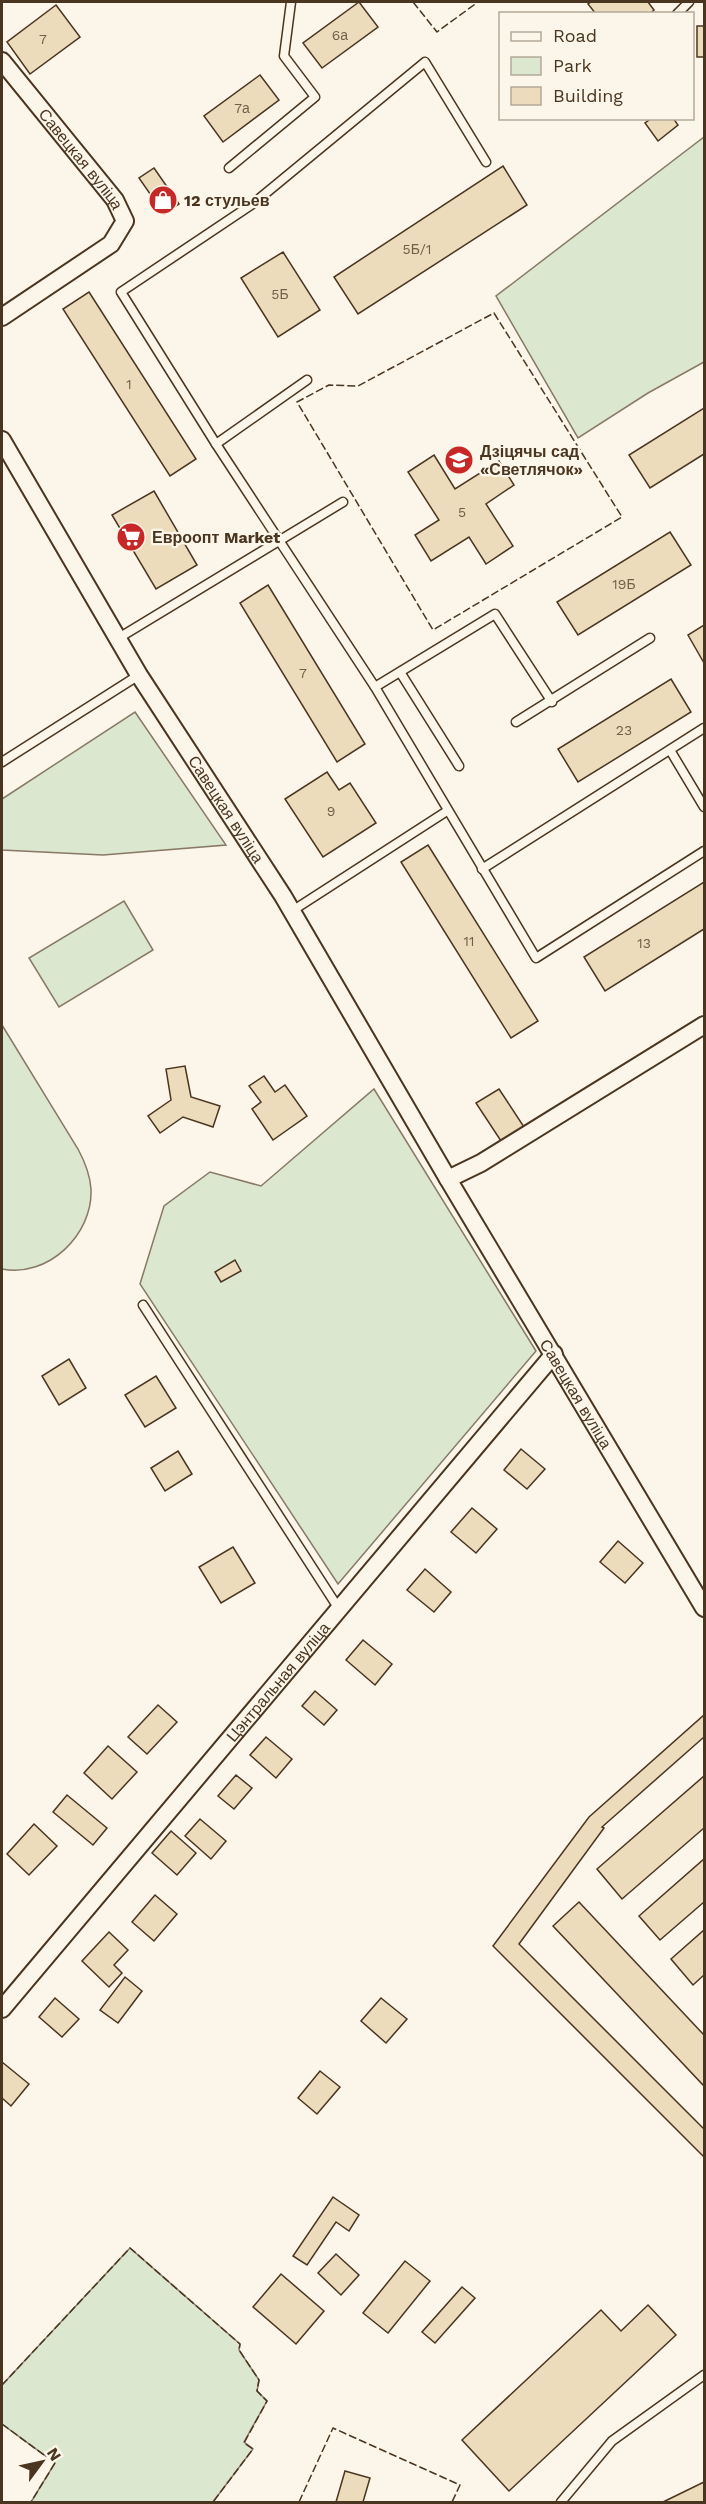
<svg xmlns="http://www.w3.org/2000/svg" width="706" height="2504" font-family="'Work Sans',sans-serif">
<rect width="100%" height="100%" fill="#fbf6e9"/>
<g fill="#dce7d0" stroke="#887966" stroke-width="1.5">
<polygon points="704,137 704,362 648,393 578,438 496,296"/>
<polygon points="135,712 226,845 103,855 2,850 2,799"/>
<polygon points="124,901 153,950 59,1007 29,958"/>
<path d="M2,1025L78,1149C85,1162 90,1174 91,1189C93,1235 48,1278 2,1269Z"/>
<polygon points="374,1089 536,1351 338,1584 140,1284 164,1206 210,1172 261,1186"/>
<polygon points="130,2248 240,2344 239,2350 259,2380 257,2391 267,2401 244,2442 253,2449 213,2502 31,2502 55,2463 2,2424 2,2385"/>
</g>
<g fill="#ecdcbc" stroke="#4a3520" stroke-width="1.5">
<polygon points="359,2 378,27 322,68 303,43"/>
<polygon points="591,2 648,2 654,10 650,14 596,14 588,4"/>
<polygon points="56,5 80,37 30,74 7,42"/>
<rect x="697" y="26" width="7" height="31"/>
<polygon points="260,75 279,100 223,142 204,116"/>
<polygon points="652,118 673,118 678,125 658,141 645,123"/>
<polygon points="503,166 527,205 358,314 334,277"/>
<polygon points="154,168 179,204 164,214 139,178"/>
<polygon points="283,252 320,310 278,337 241,278"/>
<polygon points="89,292 196,459 170,476 63,309"/>
<polygon points="704,408 704,454 650,488 629,455"/>
<polygon points="434,455 455,489 499,461 514,485 486,504 513,546 486,564 469,537 431,561 415,535 439,520 408,472"/>
<polygon points="154,491 197,565 156,589 112,515"/>
<polygon points="670,532 691,565 578,635 557,602"/>
<polygon points="268,585 365,744 337,762 240,603"/>
<polygon points="704,625 704,663 688,635"/>
<polygon points="671,679 691,712 578,782 558,749"/>
<polygon points="327,772 339,790 350,783 376,823 323,857 285,799"/>
<polygon points="428,845 538,1021 511,1038 401,862"/>
<polygon points="704,882 704,929 605,991 584,957"/>
<polygon points="185,1066 191,1097 220,1106 213,1127 183,1117 160,1133 148,1116 171,1100 166,1069"/>
<polygon points="264,1076 275,1092 285,1085 307,1116 273,1140 252,1109 261,1102 249,1086"/>
<polygon points="499,1089 524,1127 501,1141 476,1103"/>
<polygon points="235,1260 241,1271 221,1282 215,1272"/>
<polygon points="69,1359 86,1388 59,1405 42,1376"/>
<polygon points="156,1376 176,1408 145,1427 125,1395"/>
<polygon points="521,1449 545,1469 527,1489 504,1470"/>
<polygon points="178,1451 192,1474 165,1491 151,1468"/>
<polygon points="472,1508 497,1529 476,1553 451,1532"/>
<polygon points="618,1541 643,1563 625,1583 600,1562"/>
<polygon points="233,1547 255,1583 221,1603 199,1567"/>
<polygon points="425,1569 451,1592 434,1612 407,1590"/>
<polygon points="363,1640 392,1664 375,1685 346,1660"/>
<polygon points="315,1691 337,1710 324,1725 302,1706"/>
<polygon points="158,1705 177,1722 147,1754 128,1737"/>
<polygon points="704,1715 704,1737 602,1827 604,1828 519,1944 704,2129 704,2157 493,1946 589,1817"/>
<polygon points="266,1737 292,1759 276,1778 250,1755"/>
<polygon points="108,1746 137,1772 112,1799 84,1773"/>
<polygon points="236,1775 252,1788 234,1809 218,1796"/>
<polygon points="704,1776 704,1828 622,1899 597,1869"/>
<polygon points="67,1795 107,1828 93,1845 53,1812"/>
<polygon points="200,1819 226,1841 211,1859 185,1836"/>
<polygon points="34,1824 57,1846 29,1875 7,1854"/>
<polygon points="171,1831 196,1853 177,1875 152,1853"/>
<polygon points="704,1859 704,1902 660,1940 639,1916"/>
<polygon points="155,1895 177,1914 154,1941 132,1922"/>
<polygon points="579,1902 704,2035 704,2086 553,1926"/>
<polygon points="704,1930 704,1975 693,1985 671,1959"/>
<polygon points="109,1932 128,1950 114,1965 122,1973 109,1987 82,1961"/>
<polygon points="125,1977 142,1991 118,2023 100,2010"/>
<polygon points="55,1998 79,2019 62,2037 39,2017"/>
<polygon points="381,1998 407,2019 386,2043 361,2021"/>
<polygon points="2,2062 29,2084 11,2106 2,2098"/>
<polygon points="320,2071 340,2087 317,2114 298,2098"/>
<polygon points="333,2197 359,2215 349,2231 336,2222 307,2265 293,2256"/>
<polygon points="336,2254 359,2275 341,2295 318,2273"/>
<polygon points="405,2261 430,2281 388,2333 363,2313"/>
<polygon points="281,2274 324,2311 296,2344 253,2307"/>
<polygon points="462,2287 475,2298 435,2343 422,2332"/>
<polygon points="648,2305 676,2335 509,2491 462,2440 601,2310 621,2331"/>
<polygon points="345,2471 370,2478 363,2502 336,2502"/>
<polygon points="704,2482 704,2502 663,2502"/>
</g>
<g fill="none" stroke-linecap="round" stroke-linejoin="round">
<g stroke="#4a3520" stroke-width="11">
<g id="lane">
<polyline points="677,14 689,2"/>
<polyline points="486,162 425,62 254,203 121,292 216,444 375,687 536,958 704,851"/>
<polyline points="229,168 315,97 284,56 291,2"/>
<polyline points="216,444 307,380"/>
<polyline points="117,639 343,502"/>
<polyline points="400,672 459,766"/>
<polyline points="375,687 495,614 552,702"/>
<polyline points="516,722 650,638"/>
<polyline points="670,750 704,807"/>
<polyline points="2,762 139,675"/>
<polyline points="482,869 704,728"/>
<polyline points="292,911 447,811"/>
<polyline points="143,1305 339,1609"/>
<polyline points="561,2502 612,2441 704,2375"/>
</g>
</g>
<g stroke="#4a3520" stroke-width="20">
<g id="street">
<path id="s1" d="M2,61L115,200L125,221L111,244L2,317"/>
<path id="s2" d="M2,440L139,675L283,896L448,1179L481,1163L704,1025"/>
<path id="s3" d="M448,1179L704,1608"/>
<path id="s4" d="M2,2009L554,1354"/>
</g>
</g>
<use href="#lane" stroke="#fbf6e9" stroke-width="8"/>
<use href="#street" stroke="#fbf6e9" stroke-width="16"/>
<g stroke="#4a3520" stroke-width="1.5" stroke-dasharray="8 3" stroke-linecap="butt">
<polyline points="413,2 437,32 478,2"/>
<polygon points="494,313 622,517 433,630 297,402 329,385 358,386"/>
<polyline points="2,2385 130,2248 240,2344 239,2350 259,2380 257,2391 267,2401 244,2443 253,2449 213,2502"/>
<polyline points="2,2424 55,2463 31,2502"/>
<polyline points="299,2502 333,2428 460,2485 452,2502"/>
</g>
</g>
<defs>
<g id="shop-disc" transform="scale(1.5)"><circle r="9.5" fill="#c62828" stroke="#fbf6e9"/><path d="M-5-2.5h2.3a2.7 3.5 0 0 1 5.4 0H5L5.5 6h-11ZM-1.5-2.5h3a1.5 2.3 0 0 0-3 0Z" fill="#fff"/></g>
<g id="school-disc" transform="scale(1.5)"><circle r="9.5" fill="#c62828" stroke="#fbf6e9"/><path d="M0-5L7-2L0 1L-7-2ZM-4 1L0 2.5L4 1V4Q0 6-4 4Z" fill="#fff"/></g>
<g id="supermarket-disc" transform="scale(1.5)"><circle r="9.5" fill="#c62828" stroke="#fbf6e9"/><path d="M-6-5.5h2.5l.6 2H6L4.5 2H-2.5L-4.4-4H-6ZM-1.5 3.2a1.3 1.3 0 1 0 .1 0ZM3 3.2a1.3 1.3 0 1 0 .1 0Z" fill="#fff"/></g>
</defs>
<g fill-rule="evenodd">
<use href="#shop-disc" x="163" y="200"/>
<use href="#school-disc" x="459" y="460"/>
<use href="#supermarket-disc" x="131" y="537"/>
</g>
<g text-anchor="middle" stroke-width="4.5" stroke-linejoin="round" paint-order="stroke">
<g font-size="14" fill="#725f47">
<text x="340" y="40">6а</text>
<text x="43" y="44">7</text>
<text x="242" y="113">7а</text>
<text x="417" y="254">5Б/1</text>
<text x="280" y="299">5Б</text>
<text x="129" y="389">1</text>
<text x="462" y="517">5</text>
<text x="624" y="589">19Б</text>
<text x="303" y="678">7</text>
<text x="624" y="735">23</text>
<text x="331" y="816">9</text>
<text x="469" y="946">11</text>
<text x="644" y="948">13</text>
</g>
<g font-size="16" fill="#4a3520" stroke="#fbf6e9">
<text dy="6" stroke="none"><textPath href="#s1" startOffset="126">Савецкая вуліца</textPath></text>
<text dy="6" stroke="none"><textPath href="#s2" startOffset="432">Савецкая вуліца</textPath></text>
<text dy="6" stroke="none"><textPath href="#s3" startOffset="250">Савецкая вуліца</textPath></text>
<text dy="6" stroke="none"><textPath href="#s4" startOffset="428">Цэнтральная вуліца</textPath></text>
</g>
<g font-size="16" font-weight="bold" fill="#4a3520" stroke="#fbf6e9" text-anchor="start">
<text x="184" y="206">12 стульев</text>
<text x="480" y="457">Дзіцячы сад<tspan x="480" dy="18">«Светлячок»</tspan></text>
<text x="152" y="543">Евроопт Market</text>
</g>
</g>
<rect width="706" height="2504" fill="none" stroke="#4a3520" stroke-width="6"/>
<rect x="499" y="12" width="195" height="108" fill="#fbf6e9" stroke="#b4a999" stroke-width="1.5"/>
<rect x="511" y="32" width="30" height="9" fill="#fbf6e9" stroke="#b4a999" stroke-width="1.5"/>
<text x="553" y="42" font-size="18" fill="#4a3520">Road</text>
<rect x="511" y="57" width="30" height="18" fill="#dce7d0" stroke="#b4a999" stroke-width="1.5"/>
<text x="553" y="72" font-size="18" fill="#4a3520">Park</text>
<rect x="511" y="87" width="30" height="18" fill="#ecdcbc" stroke="#b4a999" stroke-width="1.5"/>
<text x="553" y="102" font-size="18" fill="#4a3520">Building</text>
<g transform="translate(42 2462) rotate(57)" stroke="#fbf6e9" stroke-width="4.5" paint-order="stroke">
<path d="M0-4.5L10 22L0 15L-10 22Z" fill="#4a3520"/>
<text y="-9" font-size="16" font-weight="bold" text-anchor="middle" fill="#4a3520">N</text>
</g>
</svg>
